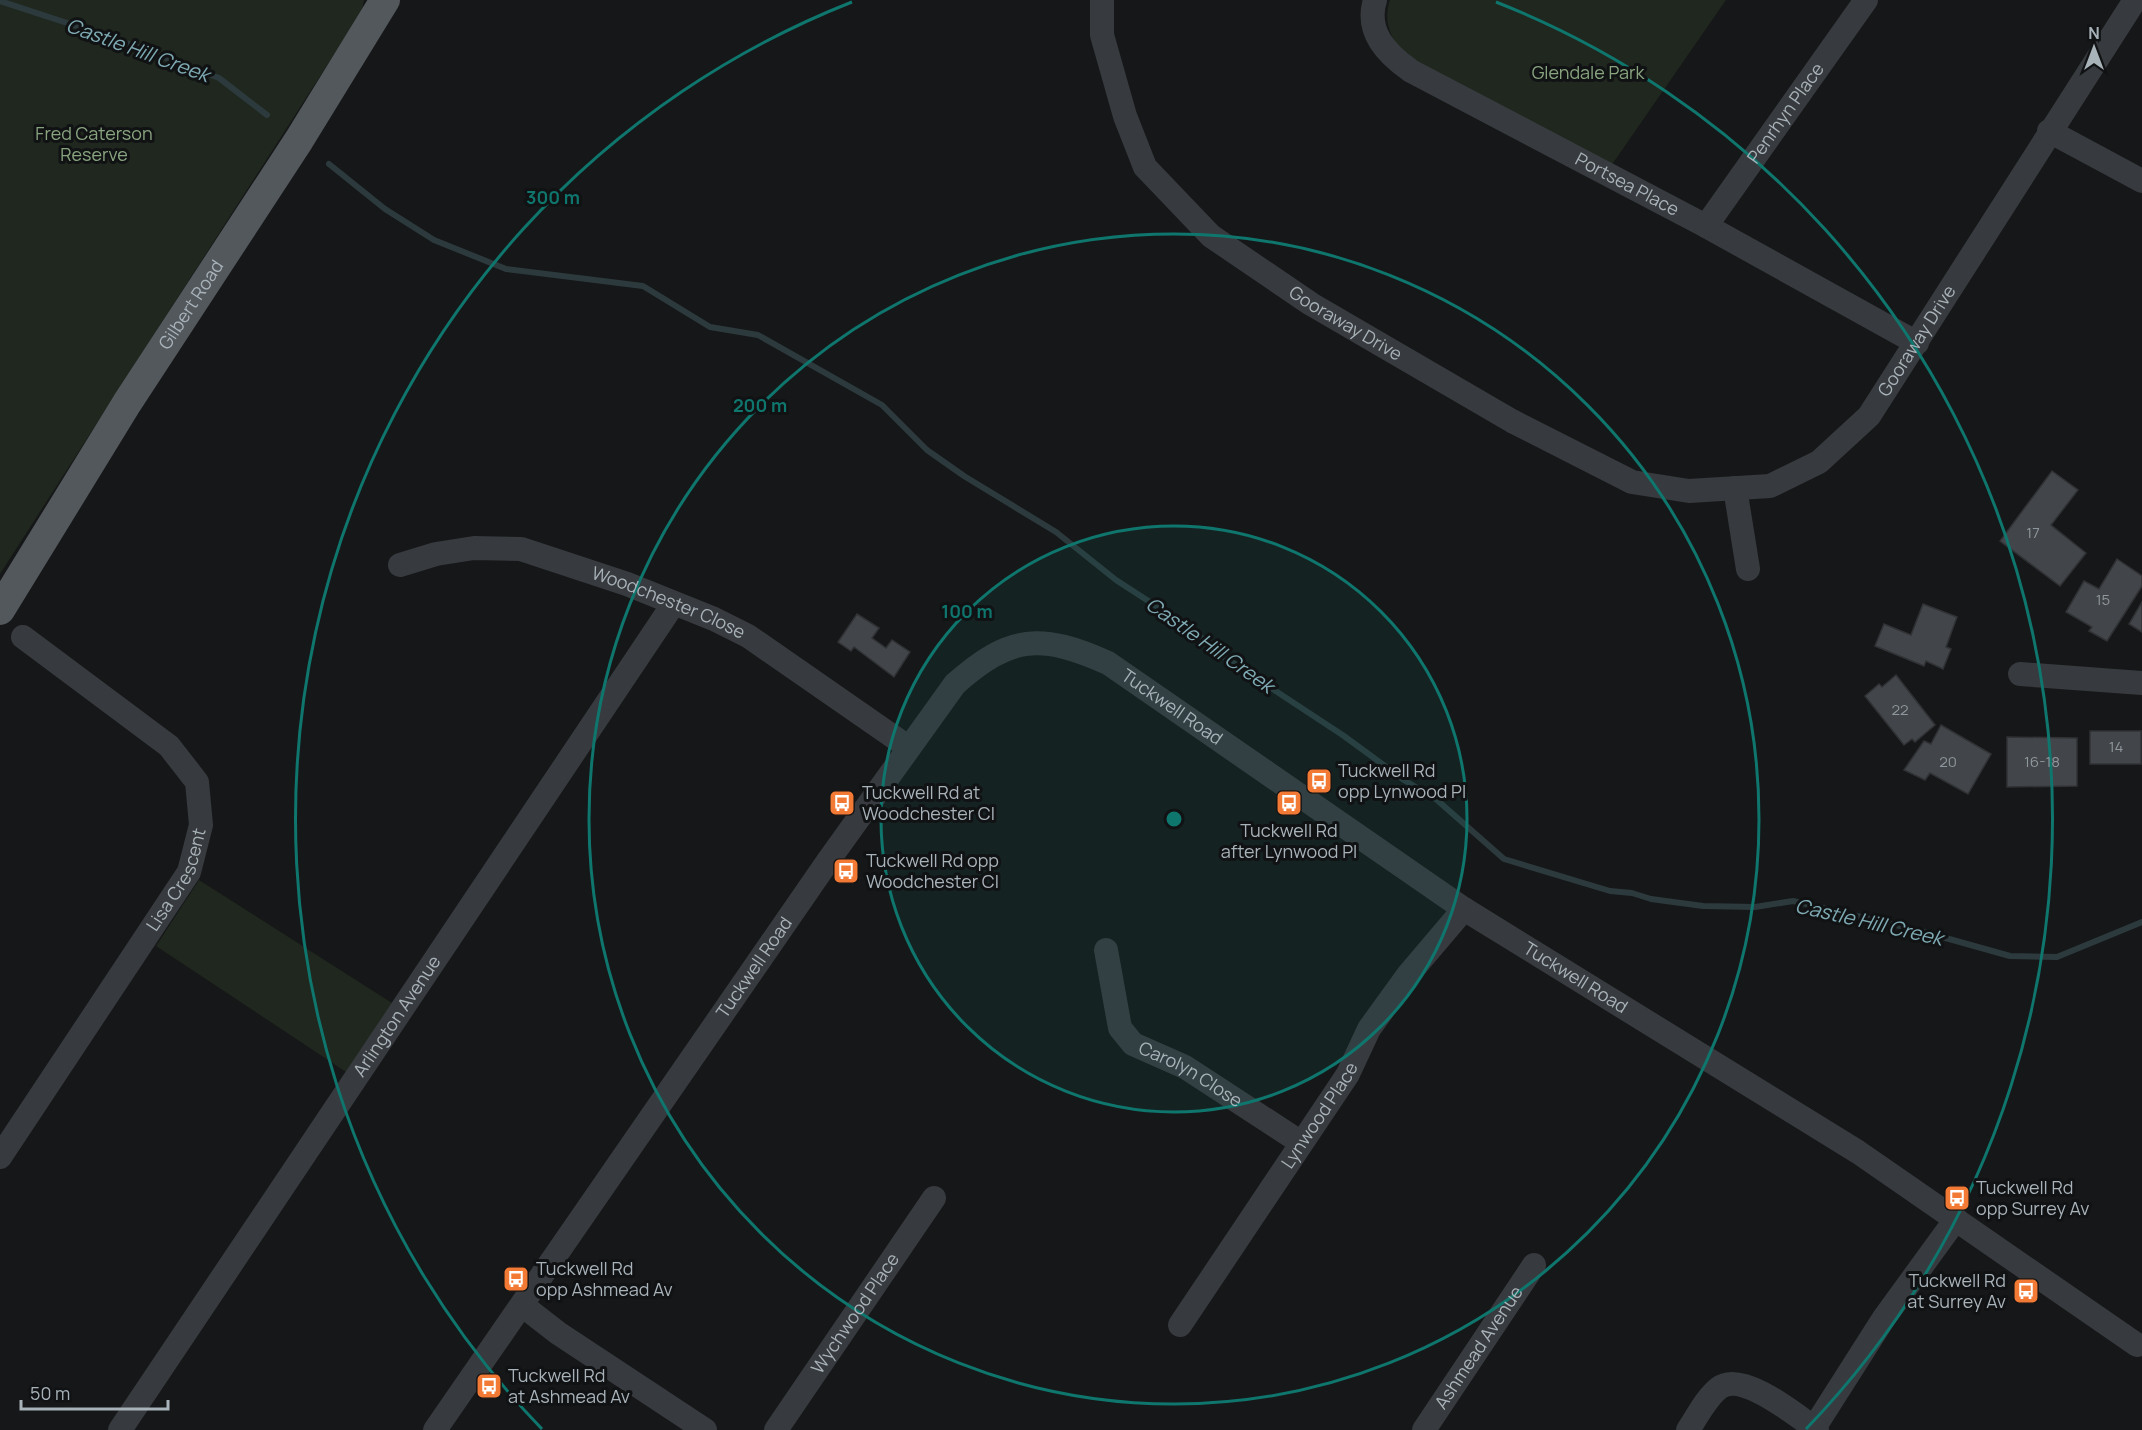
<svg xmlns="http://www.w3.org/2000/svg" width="2142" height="1430" font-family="Manrope,sans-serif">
<rect width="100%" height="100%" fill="#161718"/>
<g fill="#1f271e">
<polygon points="0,0 364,0 362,11 0,574"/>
<path d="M1390,0H1726L1611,166L1401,53C1390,35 1383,21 1390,0Z"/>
<polygon points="199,880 392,1003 346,1072 156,946"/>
</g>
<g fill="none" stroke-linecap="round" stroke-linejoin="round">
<g stroke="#2c3a3d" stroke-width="6">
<polyline points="0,1 113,38 219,78 267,115"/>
<polyline points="329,164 385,209 434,240 506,269 643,286 710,327 758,335 882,405 927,450 964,476 1056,532 1116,580 1193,630 1218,653 1344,736 1404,780 1437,800 1504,859 1610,891 1632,893 1651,899 1703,906 1755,907 1793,901 1917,930 2010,956 2057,957 2142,922"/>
</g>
</g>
<g fill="#424549" stroke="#303235" stroke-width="1.5">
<polygon points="2052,471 2078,490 2051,525 2086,553 2060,586 2000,541"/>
<polygon points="2117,559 2142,576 2142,586 2107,641 2089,631 2092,627 2066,612 2084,581 2099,589"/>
<polygon points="2142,602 2142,632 2129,624"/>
<polygon points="1923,604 1957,617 1946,647 1951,649 1943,669 1926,661 1924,666 1875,646 1884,624 1911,635"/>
<polygon points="857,614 879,628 872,638 886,648 892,640 910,652 894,677 854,647 851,651 838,642"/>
<polygon points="1896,675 1935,725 1915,742 1912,739 1904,745 1865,696 1879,684 1882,687"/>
<polygon points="1941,725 1991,754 1968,794 1930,773 1925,780 1904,770 1924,741 1931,744"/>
<rect x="2090" y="731" width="51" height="33"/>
<polygon points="2007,737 2077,738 2077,786 2007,787"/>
</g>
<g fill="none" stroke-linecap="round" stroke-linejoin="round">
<g stroke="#373a3e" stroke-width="24">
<path id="s1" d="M1102,0V35L1125,116L1145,167L1211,236L1311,304L1512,421L1632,482L1689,491L1770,486L1819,462L1869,416L2135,0"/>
<path id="s2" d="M1375,0C1365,32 1387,54 1411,71L1706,226L1917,343"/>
<polyline points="2049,131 2142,181"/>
<path id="s3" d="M1706,226L1866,0"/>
<polyline points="1735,488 1748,569"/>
<path id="s4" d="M400,565L436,554L474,548L521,549L627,584L714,619L748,636L908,747"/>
<polyline points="2020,674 2142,683"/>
<path id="s5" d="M1106,950L1120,1028L1133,1044L1185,1067L1300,1142"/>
<path id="s6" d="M0,1157L189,872L201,825L197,782L169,746L23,637"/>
<polyline points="522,1305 558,1333 705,1430"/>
<path id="s7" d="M1180,1325L1348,1074L1369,1029L1408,975L1464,909"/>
<polyline points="1814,1428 1884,1318 1956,1219"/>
<path id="s8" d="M120,1430L674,603"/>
<path id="s9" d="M435,1430L828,861L955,684C1010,635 1041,633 1108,663L1464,909L1858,1152L2137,1345"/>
<path id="s10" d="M776,1430L934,1198"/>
<path id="s11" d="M1424,1430L1534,1265"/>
<path d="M1688,1430C1697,1417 1706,1398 1719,1388C1742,1370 1797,1416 1817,1430"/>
</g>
<path stroke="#53585d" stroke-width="30" id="s12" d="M0,610L127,403L299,140L385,0"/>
</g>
<circle cx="1174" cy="819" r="293" fill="#0f766e" fill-opacity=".12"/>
<g fill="none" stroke="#0f766e" stroke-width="3">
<circle cx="1174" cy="819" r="293"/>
<circle cx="1174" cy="819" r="585"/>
<path d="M542 1429A878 878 0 0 1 852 2M1496 2A878 878 0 0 1 1806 1429"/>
</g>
<defs>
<g id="bus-square" transform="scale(1.35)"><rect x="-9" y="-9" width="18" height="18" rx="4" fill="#f37a34" stroke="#111214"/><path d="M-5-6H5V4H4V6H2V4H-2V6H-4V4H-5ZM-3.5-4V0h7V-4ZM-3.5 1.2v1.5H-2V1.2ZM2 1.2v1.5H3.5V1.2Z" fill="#fff"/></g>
</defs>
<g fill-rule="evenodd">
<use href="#bus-square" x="1319" y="781"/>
<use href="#bus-square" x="842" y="803"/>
<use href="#bus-square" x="1289" y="803"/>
<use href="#bus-square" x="846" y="871"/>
<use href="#bus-square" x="1957" y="1198"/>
<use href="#bus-square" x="516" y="1279"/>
<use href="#bus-square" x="2026" y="1291"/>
<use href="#bus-square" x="489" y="1386"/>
</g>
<g text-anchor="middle" stroke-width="6" stroke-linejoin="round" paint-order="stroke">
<g font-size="15" fill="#8e979d">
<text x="2033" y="538">17</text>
<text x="2103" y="605">15</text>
<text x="1900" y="715">22</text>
<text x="2116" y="752">14</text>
<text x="1948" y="767">20</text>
<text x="2042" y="767">16-18</text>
</g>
<g font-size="18" fill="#88a47f" stroke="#111214">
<text x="1588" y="79">Glendale Park</text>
<text x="94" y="140">Fred Caterson<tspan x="94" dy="21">Reserve</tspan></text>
</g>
<g font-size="18" fill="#a8b2b9" stroke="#111214">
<text dy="6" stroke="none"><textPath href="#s3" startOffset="138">Penrhyn Place</textPath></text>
<text dy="6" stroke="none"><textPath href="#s2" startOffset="330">Portsea Place</textPath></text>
<text dy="6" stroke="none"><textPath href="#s12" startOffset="360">Gilbert Road</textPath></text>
<text dy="6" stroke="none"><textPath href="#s1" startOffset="430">Gooraway Drive</textPath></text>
<text dy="6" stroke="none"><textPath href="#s1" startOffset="1108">Gooraway Drive</textPath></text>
<text dy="6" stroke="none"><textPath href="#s4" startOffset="280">Woodchester Close</textPath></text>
<text dy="6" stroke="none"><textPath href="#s9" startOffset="1155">Tuckwell Road</textPath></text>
<text dy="6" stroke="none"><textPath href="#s6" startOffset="330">Lisa Crescent</textPath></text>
<text dy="6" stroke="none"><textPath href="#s9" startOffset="562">Tuckwell Road</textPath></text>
<text dy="6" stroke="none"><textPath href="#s9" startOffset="1641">Tuckwell Road</textPath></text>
<text dy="6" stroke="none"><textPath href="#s8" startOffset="498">Arlington Avenue</textPath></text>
<text dy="6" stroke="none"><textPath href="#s5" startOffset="165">Carolyn Close</textPath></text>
<text dy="6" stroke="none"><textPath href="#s7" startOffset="252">Lynwood Place</textPath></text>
<text dy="6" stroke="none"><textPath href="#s10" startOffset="141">Wychwood Place</textPath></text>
<text dy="6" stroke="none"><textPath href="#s11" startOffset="99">Ashmead Avenue</textPath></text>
</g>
<g font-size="18" fill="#a8b2b9" stroke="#111214" text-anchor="start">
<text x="1338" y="777">Tuckwell Rd<tspan x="1338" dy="21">opp Lynwood Pl</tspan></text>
<text x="862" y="799">Tuckwell Rd at<tspan x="862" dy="21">Woodchester Cl</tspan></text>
<text x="1289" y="837" text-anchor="middle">Tuckwell Rd<tspan x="1289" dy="21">after Lynwood Pl</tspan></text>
<text x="866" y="867">Tuckwell Rd opp<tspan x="866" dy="21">Woodchester Cl</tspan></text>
<text x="1976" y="1194">Tuckwell Rd<tspan x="1976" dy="21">opp Surrey Av</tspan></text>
<text x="536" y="1275">Tuckwell Rd<tspan x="536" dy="21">opp Ashmead Av</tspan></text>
<text x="2006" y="1287" text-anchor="end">Tuckwell Rd<tspan x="2006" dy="21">at Surrey Av</tspan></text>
<text x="508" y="1382">Tuckwell Rd<tspan x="508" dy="21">at Ashmead Av</tspan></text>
</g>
<g font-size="20" font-style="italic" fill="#7fabb4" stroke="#111214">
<text transform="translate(138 50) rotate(20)" y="7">Castle Hill Creek</text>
<text transform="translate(1210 645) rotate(35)" y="7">Castle Hill Creek</text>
<text transform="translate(1869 922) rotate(13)" y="7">Castle Hill Creek</text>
</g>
</g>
<circle cx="1174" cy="819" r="9" fill="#0f766e" stroke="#111214" stroke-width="3"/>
<g font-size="18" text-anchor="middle" font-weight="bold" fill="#0f766e" stroke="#111214" stroke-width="6" stroke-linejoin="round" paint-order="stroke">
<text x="553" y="204">300 m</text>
<text x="760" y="412">200 m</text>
<text x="967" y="618">100 m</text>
</g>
<g transform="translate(2094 48)" stroke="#111214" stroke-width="4.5" paint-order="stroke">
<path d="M0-4.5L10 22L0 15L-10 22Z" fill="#a8b2b9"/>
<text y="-9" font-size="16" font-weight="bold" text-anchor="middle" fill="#a8b2b9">N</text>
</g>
<path d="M21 1400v9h147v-9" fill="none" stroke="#a8b2b9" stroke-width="3"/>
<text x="30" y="1400" font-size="18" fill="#a8b2b9" stroke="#111214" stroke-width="4.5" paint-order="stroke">50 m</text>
</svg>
